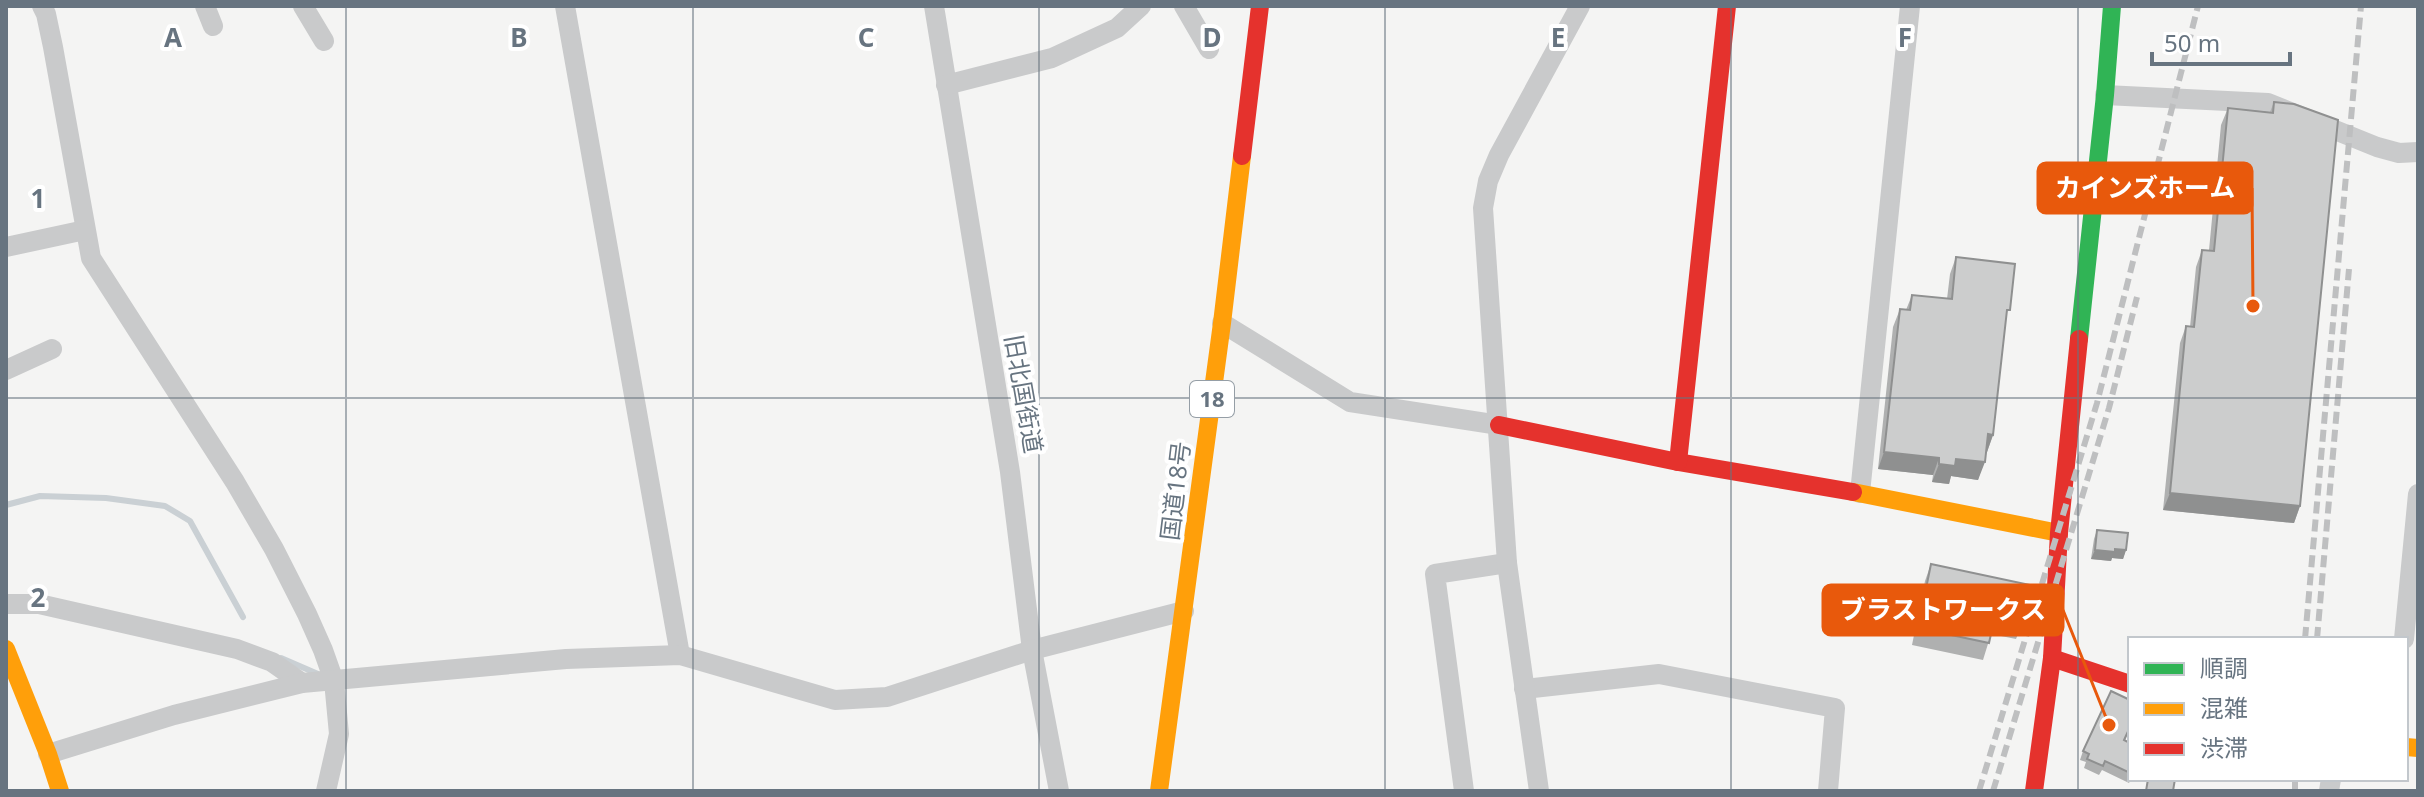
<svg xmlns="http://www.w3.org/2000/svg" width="2424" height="797" font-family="'Noto Sans','Noto Sans JP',sans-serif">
<rect width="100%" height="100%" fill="#f4f4f3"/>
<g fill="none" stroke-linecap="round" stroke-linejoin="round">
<g stroke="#cad0d4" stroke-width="6">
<polyline points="6,505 40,496 106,498 165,506 190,521 243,617"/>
<polyline points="281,658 318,674"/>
</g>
<g stroke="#c9cacb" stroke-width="20">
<polyline points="42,6 46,14 53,47 91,258 235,482 274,549 307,614 323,650 334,681 339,734 326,791"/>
<polyline points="205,6 213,26"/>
<polyline points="303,6 324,41"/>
<polyline points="565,6 680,655"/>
<polyline points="934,6 1010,472 1032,650 1059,791"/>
<polyline points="1184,6 1209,49"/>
<polyline points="946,85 1052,58 1117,28 1141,6"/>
<polyline points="2105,95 2268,103 2377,147 2399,153 2418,152"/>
<polyline points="6,247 85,230"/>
<polyline points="1222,323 1350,402 1499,425"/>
<polyline points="6,370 52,349"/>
<polyline points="1860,493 1910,6"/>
<polyline points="6,604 39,604 237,649 272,662 302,683"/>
<polyline points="2404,639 2418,494"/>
<polyline points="1524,689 1659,674 1835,708 1828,791"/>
<polyline points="48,754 174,715 302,683 566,659 680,655 835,700 887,697 1032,650 1184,611"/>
<polyline points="1464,791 1435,574 1507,563"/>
<polyline points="1539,791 1507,563 1483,208 1488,181 1499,155 1580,6"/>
<polyline points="2329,791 2331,779"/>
</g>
<polyline stroke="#30b455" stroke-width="18" points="2079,339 2105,95 2112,6"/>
<g stroke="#ff9f0a" stroke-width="18">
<polyline points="1853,492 2059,533"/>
<polyline points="6,649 48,754 60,791"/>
<polyline points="2406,747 2418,748"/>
<polyline points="1159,791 1222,323 1242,156"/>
</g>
<g stroke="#e5322d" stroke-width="18">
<polyline points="1242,156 1260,6"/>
<polyline points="1499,425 1678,462 1853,492"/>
<polyline points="1678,462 1727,6"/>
<polyline points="2052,658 2130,684"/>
<polyline points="2034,791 2052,658 2059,533 2079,339"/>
</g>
<g stroke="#bebfc0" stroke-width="6" stroke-dasharray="12 6" stroke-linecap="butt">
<polyline points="2305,639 2361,6"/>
<polyline points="2317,639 2349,269"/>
<polyline points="1979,791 2097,403 2198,6"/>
<polyline points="1993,791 2109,408 2137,297"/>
<polyline points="2295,791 2295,779"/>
</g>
</g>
<g fill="#afb0b0">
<polygon points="2274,102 2300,506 2294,523 2163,510 2180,343 2186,326 2190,327 2196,267 2202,250 2209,250 2221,125 2228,108 2270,112"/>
<polygon points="1956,257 2006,321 1993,435 1987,452 1986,452 1978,480 1951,476 1949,484 1932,482 1933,475 1878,469 1893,327 1900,309 1906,310 1912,295 1947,299 1950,274"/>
<polygon points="2097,530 2126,550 2123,559 2112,558 2111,561 2091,559 2094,539"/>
<polygon points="1931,564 2023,622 2016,639 1991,634 1983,660 1912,645 1925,581"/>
<polygon points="2130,730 2125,740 2130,749 2131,779 2129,783 2102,770 2099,775 2084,768 2086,762 2080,760 2083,751"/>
</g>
<g fill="#8f9090">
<polygon points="1988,434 1993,435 1987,452 1981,451"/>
<polygon points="1884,452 1939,458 1933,475 1878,469"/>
<polygon points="1956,459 1985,462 1978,480 1951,476 1949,484 1932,482 1939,464"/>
<polygon points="2170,493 2300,506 2294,523 2163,510"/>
<polygon points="2115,549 2126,550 2123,559 2112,558 2111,561 2091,559 2095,550"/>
</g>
<g fill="#cccdcd" stroke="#8f9090" stroke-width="2">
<polygon points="2274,102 2294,104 2338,120 2300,506 2170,493 2186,326 2194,327 2202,250 2214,251 2228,108 2273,113"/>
<polygon points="1956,257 2015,264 2010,310 2007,310 1993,435 1988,434 1985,462 1956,459 1955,466 1939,464 1939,458 1884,452 1900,309 1910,310 1912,295 1952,299"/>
<polygon points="2097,530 2128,533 2126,550 2115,549 2115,552 2095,550"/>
<polygon points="1931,564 2030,585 2023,622 1995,616 1989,643 1918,628"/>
<polygon points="2111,691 2130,700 2130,727 2124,740 2130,743 2129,748 2130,749 2130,773 2105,761 2103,766 2087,759 2089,754 2083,751"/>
<polygon points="2148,779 2175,779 2173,791 2146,791"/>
</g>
<path fill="none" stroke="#677480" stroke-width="2" stroke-opacity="0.55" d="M346,6V791M693,6V791M1039,6V791M1385,6V791M1731,6V791M2078,6V791M6,398H2418"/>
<g text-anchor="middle" stroke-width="8" stroke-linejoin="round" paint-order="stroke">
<rect fill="#fff" stroke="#959ea6" stroke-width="2" x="1190" y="381" width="44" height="36" rx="6"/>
<g font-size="22" font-weight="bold" fill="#677480">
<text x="1212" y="407">18</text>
</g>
<g font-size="24" fill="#677480" stroke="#fff">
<text transform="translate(1023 394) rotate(80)" y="8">旧北国街道</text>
<text transform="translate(1176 491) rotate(-83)" y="8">国道18号</text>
</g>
</g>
<g font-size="26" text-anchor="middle" font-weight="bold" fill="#677480" stroke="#fff" stroke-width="8" stroke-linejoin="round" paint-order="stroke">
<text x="173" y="47">A</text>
<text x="519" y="47">B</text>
<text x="866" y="47">C</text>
<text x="1212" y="47">D</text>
<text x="1558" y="47">E</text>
<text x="1905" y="47">F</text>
<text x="38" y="208">1</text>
<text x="38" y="607">2</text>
</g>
<path fill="none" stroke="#e8590c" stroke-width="3" d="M2253 306L2252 188M2109 725L2063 610"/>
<g fill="#e8590c" stroke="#fff" stroke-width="3">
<circle cx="2253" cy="306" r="8"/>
<circle cx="2109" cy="725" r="8"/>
</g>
<g fill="#e8590c" stroke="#e8590c" stroke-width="3">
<rect x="2038" y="163" width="214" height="50" rx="8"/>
<rect x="1823" y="585" width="240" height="50" rx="8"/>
</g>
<g font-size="26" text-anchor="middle" font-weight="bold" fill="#fff">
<text x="2145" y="197">カインズホーム</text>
<text x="1943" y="619">ブラストワークス</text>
</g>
<rect width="2424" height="797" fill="none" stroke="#677480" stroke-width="16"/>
<rect x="2128" y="637" width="280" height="144" fill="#ffffff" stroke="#c2c7cc" stroke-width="2"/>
<rect x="2144" y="663" width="40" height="12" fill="#30b455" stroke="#c2c7cc" stroke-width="2"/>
<text x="2200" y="677" font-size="24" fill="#677480">順調</text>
<rect x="2144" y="703" width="40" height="12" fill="#ff9f0a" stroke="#c2c7cc" stroke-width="2"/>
<text x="2200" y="717" font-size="24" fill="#677480">混雑</text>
<rect x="2144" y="743" width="40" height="12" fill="#e5322d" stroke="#c2c7cc" stroke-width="2"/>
<text x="2200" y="757" font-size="24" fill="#677480">渋滞</text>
<path d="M2152 52v12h138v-12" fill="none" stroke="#677480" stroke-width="4"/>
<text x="2164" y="52" font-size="24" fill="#677480" stroke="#ffffff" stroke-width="6" paint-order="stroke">50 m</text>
</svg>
